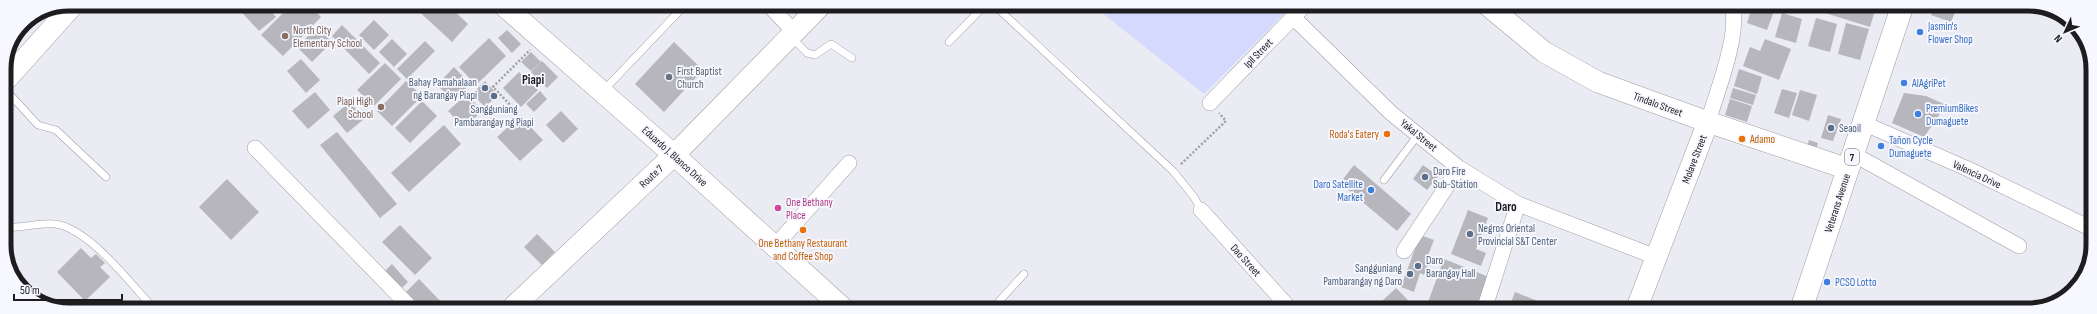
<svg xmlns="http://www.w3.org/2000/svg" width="2097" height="314" font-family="'Sofia Sans Condensed',sans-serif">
<rect width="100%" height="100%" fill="#eaebf3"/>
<polygon fill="#d4d9fd" points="1091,4 1294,4 1204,94"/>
<g fill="#b7b6bd">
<polygon points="234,4 265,4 276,17 259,31"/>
<polygon points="292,4 309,4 321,17 283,56 261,35"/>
<polygon points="411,4 447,4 468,24 452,42"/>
<polygon points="1753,4 1774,11 1767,30 1747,23"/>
<polygon points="1825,4 1877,4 1870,27 1822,12"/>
<polygon points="1920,5 1932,5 1930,11 1919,6"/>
<polygon points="1935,5 1958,5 1951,22 1931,15"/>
<polygon points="1782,13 1802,19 1796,43 1775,37"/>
<polygon points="1816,18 1837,24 1830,52 1808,46"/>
<polygon points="374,20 389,35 374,50 359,35"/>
<polygon points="1846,23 1869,29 1860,60 1838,54"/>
<polygon points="342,25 380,63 369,74 332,36"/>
<polygon points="317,27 332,42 312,62 297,47"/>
<polygon points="507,30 521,44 512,53 498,38"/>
<polygon points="489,38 506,56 476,85 459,67"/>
<polygon points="392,39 407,54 394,67 379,52"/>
<polygon points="1765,39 1791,49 1779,80 1743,66 1750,47 1760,51"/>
<polygon points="425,41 435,51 407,79 397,69"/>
<polygon points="674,42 703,70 664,112 635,84"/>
<polygon points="531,52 541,62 531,71 521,62"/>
<polygon points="301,59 320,80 306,93 287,71"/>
<polygon points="542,61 558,77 547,88 531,72"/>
<polygon points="385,63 401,79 374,106 357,90"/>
<polygon points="454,67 470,84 454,101 437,85"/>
<polygon points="1739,69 1762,77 1757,94 1734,86"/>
<polygon points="519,72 538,90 521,107 503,88"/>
<polygon points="406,81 422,96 392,126 377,111"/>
<polygon points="485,81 498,95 485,107 472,94"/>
<polygon points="1733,88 1756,95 1753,105 1730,98"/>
<polygon points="1782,89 1797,93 1789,118 1774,113"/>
<polygon points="1800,90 1817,95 1809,121 1792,115"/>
<polygon points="540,91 547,99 534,112 526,104"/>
<polygon points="315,92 330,110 308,129 292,111"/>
<polygon points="1904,93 1926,96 1946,105 1924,137 1892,123"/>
<polygon points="467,94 482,111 464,128 448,111"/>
<polygon points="1730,99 1752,106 1747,122 1725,115"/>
<polygon points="422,101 437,116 410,143 395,128"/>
<polygon points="350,102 364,119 347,133 333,116"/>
<polygon points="561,111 578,129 563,143 546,125"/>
<polygon points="1828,115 1841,119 1833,141 1821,138"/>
<polygon points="520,116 543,140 520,161 497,137"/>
<polygon points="444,125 461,144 409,192 391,173"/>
<polygon points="337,132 397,204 380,218 320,145"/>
<polygon points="1809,140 1818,143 1815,153 1806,150"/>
<polygon points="1354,165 1411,214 1397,231 1340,183"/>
<polygon points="1423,165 1438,176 1427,190 1413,179"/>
<polygon points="227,179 259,212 231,240 199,207"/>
<polygon points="1468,210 1488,218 1476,249 1486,253 1481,266 1451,254"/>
<polygon points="400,225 432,258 415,275 382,242"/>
<polygon points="537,234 555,252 542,265 524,247"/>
<polygon points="1420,235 1434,240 1427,258 1430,259 1424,275 1420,273 1414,292 1401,287"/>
<polygon points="81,248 91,258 96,254 105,263 100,267 110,277 85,301 57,272"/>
<polygon points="1444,259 1489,277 1477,310 1425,310"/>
<polygon points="392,264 408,282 401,289 384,272"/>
<polygon points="419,279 446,307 443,310 419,310 404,294"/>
<polygon points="1396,288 1408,300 1398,310 1387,310 1380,303"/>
<polygon points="1515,292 1560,310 1508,310"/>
</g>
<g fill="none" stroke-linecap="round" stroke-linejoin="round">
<g stroke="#9e9fa6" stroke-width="8">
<g id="lane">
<polyline points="993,4 1173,171 1194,197 1201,210"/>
<polyline points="791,37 807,53 815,55 831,44 852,58"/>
<polyline points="949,42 986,4"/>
<polyline points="4,88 38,125 56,130 106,177"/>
<polyline points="604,90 686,4"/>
<polyline points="1384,180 1418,135"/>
<path d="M6,227C22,229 38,222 55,224C89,228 132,285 154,309"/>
<polyline points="991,310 1024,274"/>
</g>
</g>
<g stroke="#9e9fa6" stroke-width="16">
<g id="street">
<polyline points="768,4 795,33"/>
<polyline points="1293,17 1391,113 1459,168 1518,204 1656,257"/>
<polyline points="1210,103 1306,4"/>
<path d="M1708,122C1716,94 1742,30 1731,4"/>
<polyline points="1863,123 1968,169 2090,228"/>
<polyline points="255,148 413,310"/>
<polyline points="1853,154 2019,246"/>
<polyline points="1201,210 1291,310"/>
<polyline points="775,246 849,163"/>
<polyline points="1404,251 1459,168"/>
<polyline points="1484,310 1518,204"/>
</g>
</g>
<g stroke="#9e9fa6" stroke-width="22">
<g id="secondary">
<polyline points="502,4 674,155 845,310"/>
<polyline points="1486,4 1544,52 1598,82 1708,122 1848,169"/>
<polyline points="4,82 74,4"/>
<polyline points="510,310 674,155 822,4"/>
<polyline points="1636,310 1708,122"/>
</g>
</g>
<g stroke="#9e9fa6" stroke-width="23">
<polyline id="highway" points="1801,310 1903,4"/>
</g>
<g stroke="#a0a1a7" stroke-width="2.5" stroke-dasharray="2 2" stroke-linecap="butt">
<polyline points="518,113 493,87 530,50"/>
<polyline points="1181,164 1226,121 1219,113"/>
</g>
<use href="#lane" stroke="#fff" stroke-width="7"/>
<use href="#street" stroke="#fff" stroke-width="15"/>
<use href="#secondary" stroke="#fff" stroke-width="21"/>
<use href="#highway" stroke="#fff" stroke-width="22"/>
</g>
<g fill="#3f7fe0" stroke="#f7f8ff" stroke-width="1.5">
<circle cx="1920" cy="32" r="4"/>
<circle cx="1904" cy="83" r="4"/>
<circle cx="1918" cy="114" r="4"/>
<circle cx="1881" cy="146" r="4"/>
<circle cx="1371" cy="190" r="4"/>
<circle cx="1827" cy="282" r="4"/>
</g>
<g fill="#8d6e63" stroke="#f7f8ff" stroke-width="1.5">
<circle cx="285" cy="36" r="4"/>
<circle cx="381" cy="107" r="4"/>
</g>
<circle fill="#6b7280" stroke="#f7f8ff" stroke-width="1.5" cx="669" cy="77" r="4"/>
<g fill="#5c6f8a" stroke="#f7f8ff" stroke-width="1.5">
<circle cx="485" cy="88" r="4"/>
<circle cx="494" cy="96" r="4"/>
<circle cx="1831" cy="128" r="4"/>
<circle cx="1425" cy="177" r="4"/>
<circle cx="1470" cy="234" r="4"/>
<circle cx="1418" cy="266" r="4"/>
<circle cx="1410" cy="274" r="4"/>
</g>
<g fill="#e8710a" stroke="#f7f8ff" stroke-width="1.5">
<circle cx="1387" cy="134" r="4"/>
<circle cx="1742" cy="139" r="4"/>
<circle cx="803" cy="230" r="4"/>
</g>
<circle fill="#d1479c" stroke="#f7f8ff" stroke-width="1.5" cx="778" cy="208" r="4"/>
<g text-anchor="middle" stroke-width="3.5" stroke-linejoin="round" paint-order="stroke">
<rect fill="#f7f8ff" stroke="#5e5f63" stroke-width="1" x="1845" y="149" width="14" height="16" rx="3"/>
<g font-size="10" font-weight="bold" fill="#1d1d20">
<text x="1852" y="161">7</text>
</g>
<g font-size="11" fill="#366cbe" stroke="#f7f8ff" text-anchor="start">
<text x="1928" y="30">Jasmin's<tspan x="1928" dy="13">Flower Shop</tspan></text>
<text x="1912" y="87">AlAgriPet</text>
<text x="1926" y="112">PremiumBikes<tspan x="1926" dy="13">Dumaguete</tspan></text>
<text x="1889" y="144">Tañon Cycle<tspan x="1889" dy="13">Dumaguete</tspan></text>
<text x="1363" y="188" text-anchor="end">Daro Satellite<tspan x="1363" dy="13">Market</tspan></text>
<text x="1835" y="286">PCSO Lotto</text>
</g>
<g font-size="11" fill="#785e54" stroke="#f7f8ff" text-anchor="start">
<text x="293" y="34">North City<tspan x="293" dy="13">Elementary School</tspan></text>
<text x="373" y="105" text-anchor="end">Piapi High<tspan x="373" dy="13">School</tspan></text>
</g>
<g font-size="11" fill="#1d1d20" stroke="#f7f8ff">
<text transform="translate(1258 53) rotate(-46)" y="4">Ipil Street</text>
<text transform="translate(1658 104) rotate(20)" y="4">Tindalo Street</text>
<text transform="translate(1419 135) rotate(39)" y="4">Yakal Street</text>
<text transform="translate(675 156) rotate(42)" y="4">Eduardo J. Blanco Drive</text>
<text transform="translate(1694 159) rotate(-69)" y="4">Molave Street</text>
<text transform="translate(1977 174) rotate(25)" y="4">Valencia Drive</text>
<text transform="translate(651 176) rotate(-43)" y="4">Route 7</text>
<text transform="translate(1837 203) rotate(-72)" y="4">Veterans Avenue</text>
<text transform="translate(1246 260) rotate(48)" y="4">Dao Street</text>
</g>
<g font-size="11" fill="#5b616d" stroke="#f7f8ff" text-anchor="start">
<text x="677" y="75">First Baptist<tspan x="677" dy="13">Church</tspan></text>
</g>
<g font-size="11" fill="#4e5e75" stroke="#f7f8ff" text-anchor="start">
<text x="477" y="86" text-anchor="end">Bahay Pamahalaan<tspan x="477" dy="13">ng Barangay Piapi</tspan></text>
<text x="494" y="113" text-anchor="middle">Sangguniang<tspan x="494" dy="13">Pambarangay ng Piapi</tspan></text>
<text x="1839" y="132">Seaoil</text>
<text x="1433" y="175">Daro Fire<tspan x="1433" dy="13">Sub-Station</tspan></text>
<text x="1478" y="232">Negros Oriental<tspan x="1478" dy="13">Provincial S&amp;T Center</tspan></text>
<text x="1426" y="264">Daro<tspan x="1426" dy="13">Barangay Hall</tspan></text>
<text x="1402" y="272" text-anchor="end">Sangguniang<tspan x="1402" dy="13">Pambarangay ng Daro</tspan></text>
</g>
<g font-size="11" fill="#c56008" stroke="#f7f8ff" text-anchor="end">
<text x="1379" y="138">Roda's Eatery</text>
<text x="1750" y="143" text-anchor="start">Adamo</text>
<text x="803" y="247" text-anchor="middle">One Bethany Restaurant<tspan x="803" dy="13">and Coffee Shop</tspan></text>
</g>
<g font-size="11" fill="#b23c85" stroke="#f7f8ff" text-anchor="start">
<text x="786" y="206">One Bethany<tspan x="786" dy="13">Place</tspan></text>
</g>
<g font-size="13" font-weight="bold" fill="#1d1d20" stroke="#f7f8ff">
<text x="533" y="84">Piapi</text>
<text x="1506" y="211">Daro</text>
</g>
</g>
<path d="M0 0H2097V314H0ZM69 11H2028A58 58 0 0 1 2086 69V245A58 58 0 0 1 2028 303H69A58 58 0 0 1 11 245V69A58 58 0 0 1 69 11Z" fill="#f7f8ff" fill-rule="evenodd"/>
<path fill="none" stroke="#1d1d20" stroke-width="5" d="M69 11H2028A58 58 0 0 1 2086 69V245A58 58 0 0 1 2028 303H69A58 58 0 0 1 11 245V69A58 58 0 0 1 69 11Z"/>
<g transform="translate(2065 32) rotate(226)" stroke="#f7f8ff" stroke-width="3" paint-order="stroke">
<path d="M0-3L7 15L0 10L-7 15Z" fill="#1d1d20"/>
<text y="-6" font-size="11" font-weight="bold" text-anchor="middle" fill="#1d1d20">N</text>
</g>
<path d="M14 294v6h108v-6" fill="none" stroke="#1d1d20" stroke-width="2"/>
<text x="20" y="294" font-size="12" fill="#1d1d20" stroke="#f7f8ff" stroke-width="3" paint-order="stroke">50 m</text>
</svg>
